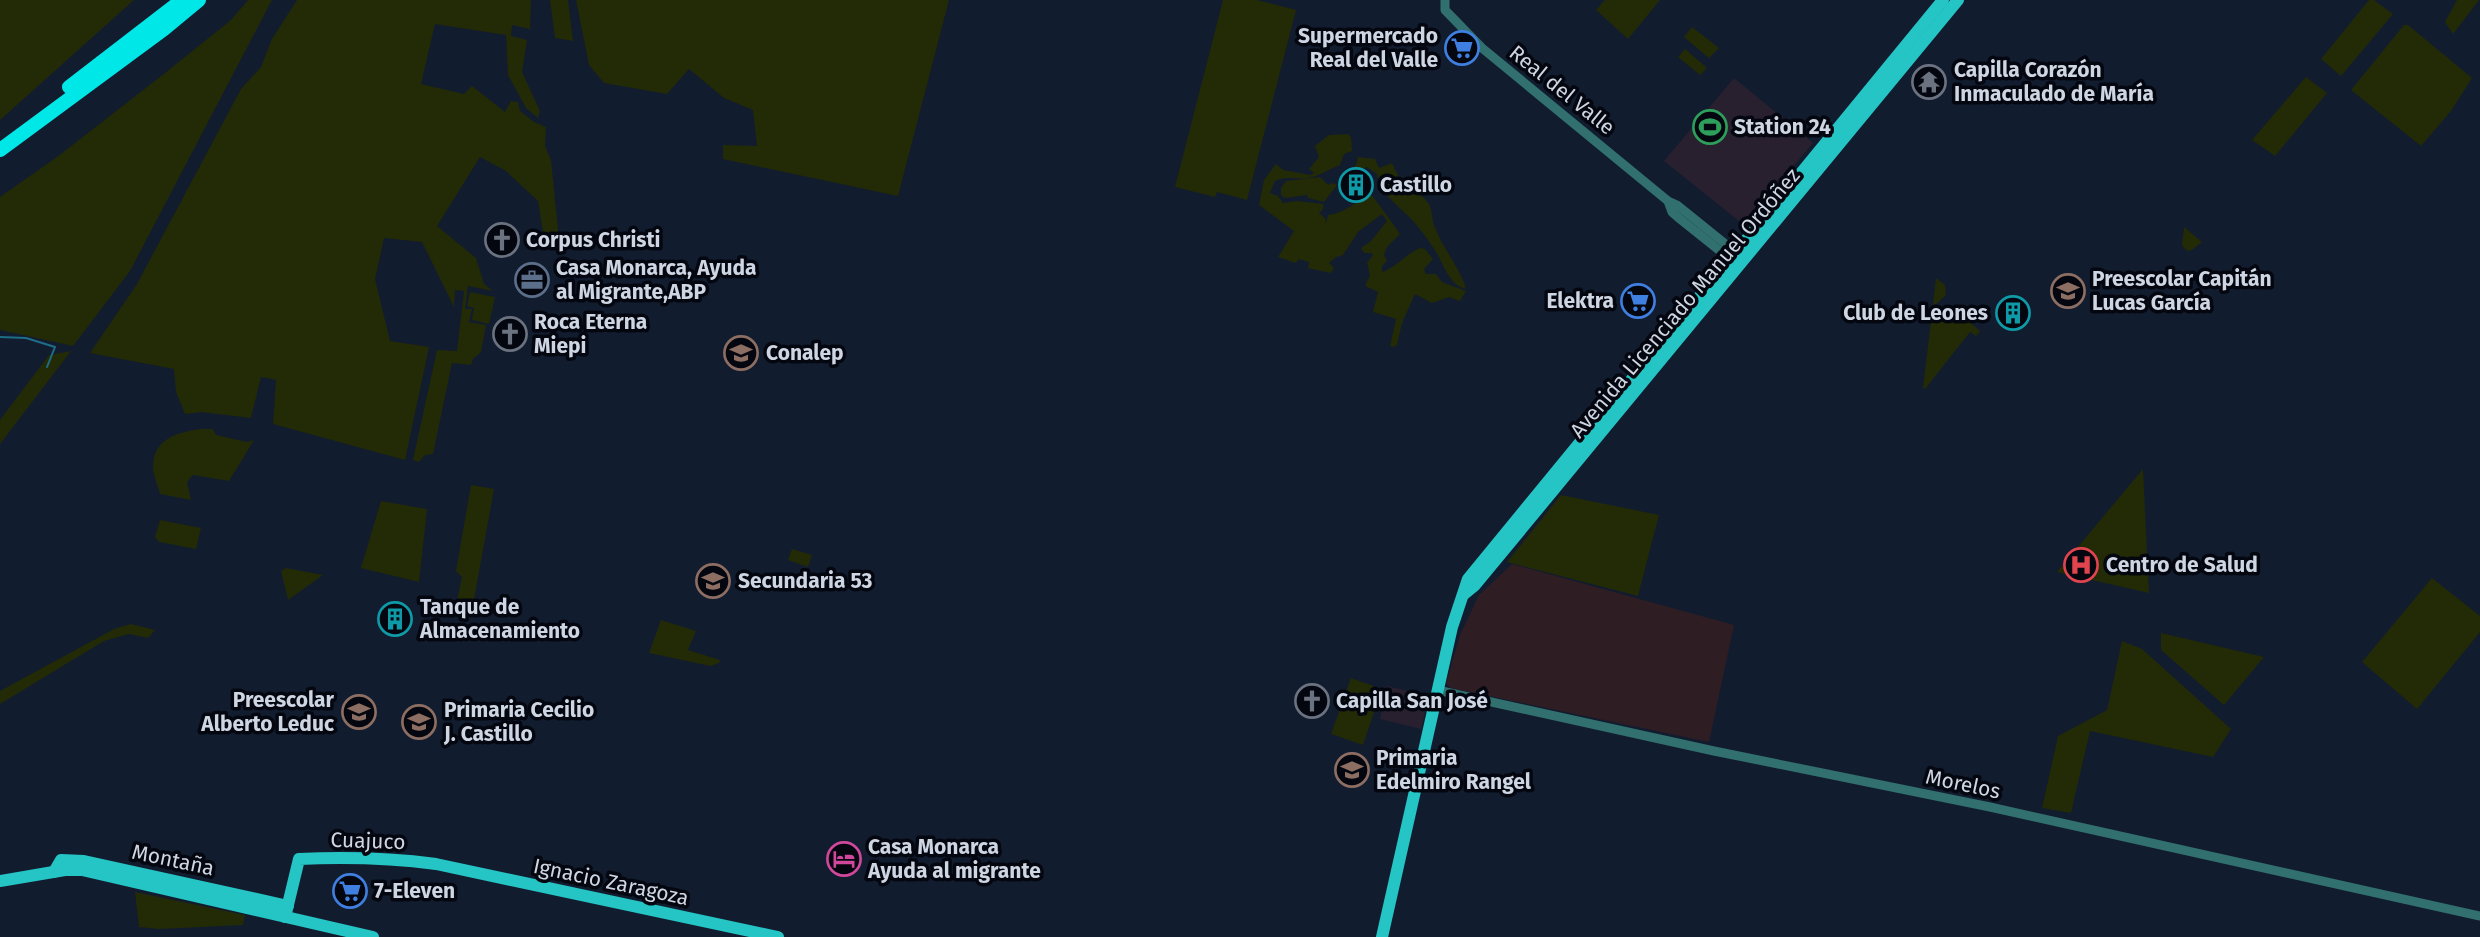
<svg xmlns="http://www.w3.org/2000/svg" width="2480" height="937" font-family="'Fira Sans',sans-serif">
<rect width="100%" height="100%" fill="#121c2f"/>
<g fill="#28202f">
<polygon points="1734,78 1813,143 1744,225 1664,161"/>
<polygon points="1387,686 1429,696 1421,729 1380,719"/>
</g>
<polygon fill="#2f1d24" points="1512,564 1734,625 1709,742 1451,688 1446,683 1460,635 1479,595"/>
<g fill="#232a06">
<polygon points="0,0 134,0 0,120"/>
<polygon points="248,0 272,0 130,271 73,346 0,330 0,197 57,157 165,73 231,20"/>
<polygon points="297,0 531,0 530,29 512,25 511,36 527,40 522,72 540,111 538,118 526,108 508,75 506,35 435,24 421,84 464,94 472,86 505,112 511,101 518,102 520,111 534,122 546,127 545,146 551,160 560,249 545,245 538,201 506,171 480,157 437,226 476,258 484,284 493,291 468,286 465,309 472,309 469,322 486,325 481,352 473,359 471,365 452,363 433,454 425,455 419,462 413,460 437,350 457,351 464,291 455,290 454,307 422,242 384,238 375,279 390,341 429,347 405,460 273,424 276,380 261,377 251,418 201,412 185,414 176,392 174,369 90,353 137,284 241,89 261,67 272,39"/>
<polygon points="550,0 568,0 573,41 555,38"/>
<polygon points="576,0 949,0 898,196 723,159 723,145 757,146 753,110 724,98 689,69 667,94 604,83 589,65"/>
<polygon points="1223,0 1257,0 1296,10 1247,200 1217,192 1215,197 1175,187"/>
<polygon points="1605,0 1660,0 1628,39 1596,10"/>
<polygon points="2369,0 2374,0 2393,14 2341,76 2321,59"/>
<polygon points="2457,0 2479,0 2453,34 2445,22"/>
<polygon points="2404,25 2408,25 2472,78 2451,111 2421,146 2351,90"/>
<polygon points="1692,27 1719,48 1709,58 1684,37"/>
<polygon points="1685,49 1707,68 1700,75 1678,57"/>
<polygon points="2306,77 2327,93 2275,156 2252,140"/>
<path d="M1348,134L1351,137L1352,151L1344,154L1340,165C1329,169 1320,176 1308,178C1297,180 1286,175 1275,181L1270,193L1278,196L1283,203L1297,201L1323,204V209L1319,213L1325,218L1326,223L1328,215C1343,214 1356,201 1371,195C1375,198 1396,228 1400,234L1387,247L1384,255L1387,261L1382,266V272C1397,267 1406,253 1421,248L1425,249L1433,259L1424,269L1426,274H1436L1442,282L1466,291L1460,301L1449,297L1432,303L1415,294L1402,323L1397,345L1394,347L1390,346L1396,319L1373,312L1378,292L1365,286L1370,275L1367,263L1373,255L1372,253H1364L1361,248L1371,241L1387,221L1382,214L1358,232L1343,255L1336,257L1329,263L1334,268L1331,273L1308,268L1309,262L1299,259L1296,263L1278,257L1294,231L1259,205L1264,180L1276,164L1283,170L1311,175L1314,173L1309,169L1319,157L1315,146L1329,135Z"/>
<path d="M1358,157L1375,159L1379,168L1392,163L1406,192C1414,191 1424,196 1429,204C1432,210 1432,219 1434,225C1442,248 1460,267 1466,289C1448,284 1445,266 1436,252C1430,242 1421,230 1413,221C1400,206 1380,195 1377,174L1367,167L1347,175V172L1356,165Z"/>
<polygon points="1320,177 1328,185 1333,183 1337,185 1324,202 1308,198 1307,195 1285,198 1281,195 1281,188 1286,181"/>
<polygon points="2184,227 2202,242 2192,250 2187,251 2182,245"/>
<polygon points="1936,278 1945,285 1946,295 1936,304 1944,315 1955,309 1980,331 1976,336 1970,332 1925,389 1923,388"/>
<polygon points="470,292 495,297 489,324 472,320 474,308 467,306"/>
<polygon points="71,351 0,444 0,420 49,355"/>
<path d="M201,429H213L216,435L247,442L254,440L229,481L193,475L187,482L191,500L160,494C158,486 153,475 153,467C153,438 179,432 201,429Z"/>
<polygon points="2143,469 2149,593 2057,572"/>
<polygon points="471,485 494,489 473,605 457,601 462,577 456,571"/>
<polygon points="1561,495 1659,515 1638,596 1507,562"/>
<polygon points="381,501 427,509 419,582 361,568"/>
<polygon points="160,520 201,528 196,549 159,542 155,537"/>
<polygon points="792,549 812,555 808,567 788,560"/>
<polygon points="286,568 323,575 288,600 281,571"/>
<polygon points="2432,578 2480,616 2480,632 2417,709 2362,662"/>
<polygon points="661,620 696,631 688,650 720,660 719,663 711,666 649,653"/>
<polygon points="131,624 155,630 148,638 129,634 104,641 0,704 0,691 114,629"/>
<polygon points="2161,633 2264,657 2224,705 2161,650"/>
<polygon points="2122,641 2142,649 2231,729 2213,757 2090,731 2071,813 2042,808 2058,736 2107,710"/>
<polygon points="1351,678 1382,689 1363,745 1331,734"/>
<polygon points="135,892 245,915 243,925 159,929 139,927"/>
</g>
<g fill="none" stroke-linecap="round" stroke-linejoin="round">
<polyline stroke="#1e6d87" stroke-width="2" points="0,337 26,338 55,347 47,367"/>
<g stroke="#31706f" stroke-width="9">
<polyline points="1445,0 1445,10 1482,48 1668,201 1677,205 1739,255"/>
<polyline points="1668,201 1672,212 1680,219 1735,263"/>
<polyline points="1437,690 1714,751 1990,807 2480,916"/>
</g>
<g stroke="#24c5c4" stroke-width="12">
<polyline points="1464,594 1475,585 1958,0"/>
<polyline points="54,872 61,860 84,861 288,906"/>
<polyline points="0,881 65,870 82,870 373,937"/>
<path d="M285,917L299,859C345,857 390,858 436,864L778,937"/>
<polyline points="1382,937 1452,627 1468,579 1943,0"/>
</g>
<g stroke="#00e7e7" stroke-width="14">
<polyline points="69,87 182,0"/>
<polyline points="0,150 164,29 199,0"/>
</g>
</g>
<defs>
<g id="supermarket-ring" transform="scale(1.75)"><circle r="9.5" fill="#04070f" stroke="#3f7fe0" stroke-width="1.5"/><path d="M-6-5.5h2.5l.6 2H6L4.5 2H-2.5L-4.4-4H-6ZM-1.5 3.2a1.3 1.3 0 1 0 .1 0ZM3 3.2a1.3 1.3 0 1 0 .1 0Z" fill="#3f7fe0"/></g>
<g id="temple-ring" transform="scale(1.75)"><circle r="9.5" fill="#04070f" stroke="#6b7280" stroke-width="1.5"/><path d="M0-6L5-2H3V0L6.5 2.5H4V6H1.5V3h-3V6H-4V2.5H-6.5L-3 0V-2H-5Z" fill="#6b7280"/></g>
<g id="stadium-ring" transform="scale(1.75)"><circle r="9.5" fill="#04070f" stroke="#2e9e5b" stroke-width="1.5"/><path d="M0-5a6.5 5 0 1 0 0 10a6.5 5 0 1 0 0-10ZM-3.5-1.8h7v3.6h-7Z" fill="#2e9e5b"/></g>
<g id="building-ring" transform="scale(1.75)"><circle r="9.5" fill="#04070f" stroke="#0f9aa8" stroke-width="1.5"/><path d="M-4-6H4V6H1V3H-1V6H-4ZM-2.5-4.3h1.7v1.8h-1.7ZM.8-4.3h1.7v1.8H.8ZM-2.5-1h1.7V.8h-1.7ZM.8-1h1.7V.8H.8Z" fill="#0f9aa8"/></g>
<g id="church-ring" transform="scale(1.75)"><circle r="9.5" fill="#04070f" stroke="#6b7280" stroke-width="1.5"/><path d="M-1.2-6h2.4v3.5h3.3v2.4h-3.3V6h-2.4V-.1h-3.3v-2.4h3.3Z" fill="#6b7280"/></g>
<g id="office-ring" transform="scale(1.75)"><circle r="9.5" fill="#04070f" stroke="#5c6f8a" stroke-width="1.5"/><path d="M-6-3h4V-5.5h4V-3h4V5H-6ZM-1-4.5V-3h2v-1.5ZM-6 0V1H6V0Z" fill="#5c6f8a"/></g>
<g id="school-ring" transform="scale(1.75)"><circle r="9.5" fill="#04070f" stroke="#8d6e63" stroke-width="1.5"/><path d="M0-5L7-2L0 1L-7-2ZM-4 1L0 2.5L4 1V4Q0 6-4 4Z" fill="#8d6e63"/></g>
<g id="hospital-ring" transform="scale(1.75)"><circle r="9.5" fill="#04070f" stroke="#e0444e" stroke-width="1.5"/><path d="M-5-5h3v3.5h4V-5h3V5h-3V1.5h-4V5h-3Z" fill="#e0444e"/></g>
<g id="hotel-ring" transform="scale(1.75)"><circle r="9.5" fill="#04070f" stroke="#d1479c" stroke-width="1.5"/><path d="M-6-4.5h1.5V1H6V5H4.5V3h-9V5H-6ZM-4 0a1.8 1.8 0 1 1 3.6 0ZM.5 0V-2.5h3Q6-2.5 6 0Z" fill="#d1479c"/></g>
</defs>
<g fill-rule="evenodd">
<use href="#supermarket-ring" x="1462" y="48"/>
<use href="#temple-ring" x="1929" y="82"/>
<use href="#stadium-ring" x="1710" y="127"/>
<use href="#building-ring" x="1356" y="185"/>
<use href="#church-ring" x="502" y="240"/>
<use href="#office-ring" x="532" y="280"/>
<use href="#school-ring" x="2068" y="291"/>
<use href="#supermarket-ring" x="1638" y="301"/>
<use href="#building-ring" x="2013" y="313"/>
<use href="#church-ring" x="510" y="334"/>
<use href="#school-ring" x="741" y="353"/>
<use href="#hospital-ring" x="2081" y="565"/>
<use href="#school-ring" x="713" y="581"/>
<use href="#building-ring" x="395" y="619"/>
<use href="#church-ring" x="1312" y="701"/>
<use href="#school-ring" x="359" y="712"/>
<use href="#school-ring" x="419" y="722"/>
<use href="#school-ring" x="1352" y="770"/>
<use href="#hotel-ring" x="844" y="859"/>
<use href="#supermarket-ring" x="350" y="891"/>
</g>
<g text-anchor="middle" stroke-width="7" stroke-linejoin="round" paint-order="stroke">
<g font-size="21" font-weight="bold" fill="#cfd6e3" stroke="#04070f" text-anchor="start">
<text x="1438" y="43" text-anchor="end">Supermercado<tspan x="1438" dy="24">Real del Valle</tspan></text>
<text x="1954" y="77">Capilla Corazón<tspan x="1954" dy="24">Inmaculado de María</tspan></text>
<text x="1734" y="134">Station 24</text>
<text x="1380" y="192">Castillo</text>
<text x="526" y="247">Corpus Christi</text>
<text x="556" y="275">Casa Monarca, Ayuda<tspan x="556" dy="24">al Migrante,ABP</tspan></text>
<text x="2092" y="286">Preescolar Capitán<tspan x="2092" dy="24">Lucas García</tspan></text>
<text x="1614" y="308" text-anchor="end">Elektra</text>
<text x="1988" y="320" text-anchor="end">Club de Leones</text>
<text x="534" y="329">Roca Eterna<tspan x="534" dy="24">Miepi</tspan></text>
<text x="766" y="360">Conalep</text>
<text x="2106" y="572">Centro de Salud</text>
<text x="738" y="588">Secundaria 53</text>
<text x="420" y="614">Tanque de<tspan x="420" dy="24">Almacenamiento</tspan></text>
<text x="334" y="707" text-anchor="end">Preescolar<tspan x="334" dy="24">Alberto Leduc</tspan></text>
<text x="1336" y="708">Capilla San José</text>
<text x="444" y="717">Primaria Cecilio<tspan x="444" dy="24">J. Castillo</tspan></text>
<text x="1376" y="765">Primaria<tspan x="1376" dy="24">Edelmiro Rangel</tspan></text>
<text x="868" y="854">Casa Monarca<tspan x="868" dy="24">Ayuda al migrante</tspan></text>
<text x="374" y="898">7-Eleven</text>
</g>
<g font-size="21" fill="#cfd6e3" stroke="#04070f">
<text transform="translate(1562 90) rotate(39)" y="7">Real del Valle</text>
<text transform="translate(1685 303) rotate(-50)" y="7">Avenida Licenciado Manuel Ordóñez</text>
<text transform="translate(1963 784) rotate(12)" y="7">Morelos</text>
<text transform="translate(368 841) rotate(2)" y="7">Cuajuco</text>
<text transform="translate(173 860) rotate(12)" y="7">Montaña</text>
<text transform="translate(611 882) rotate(12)" y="7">Ignacio Zaragoza</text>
</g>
</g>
</svg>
